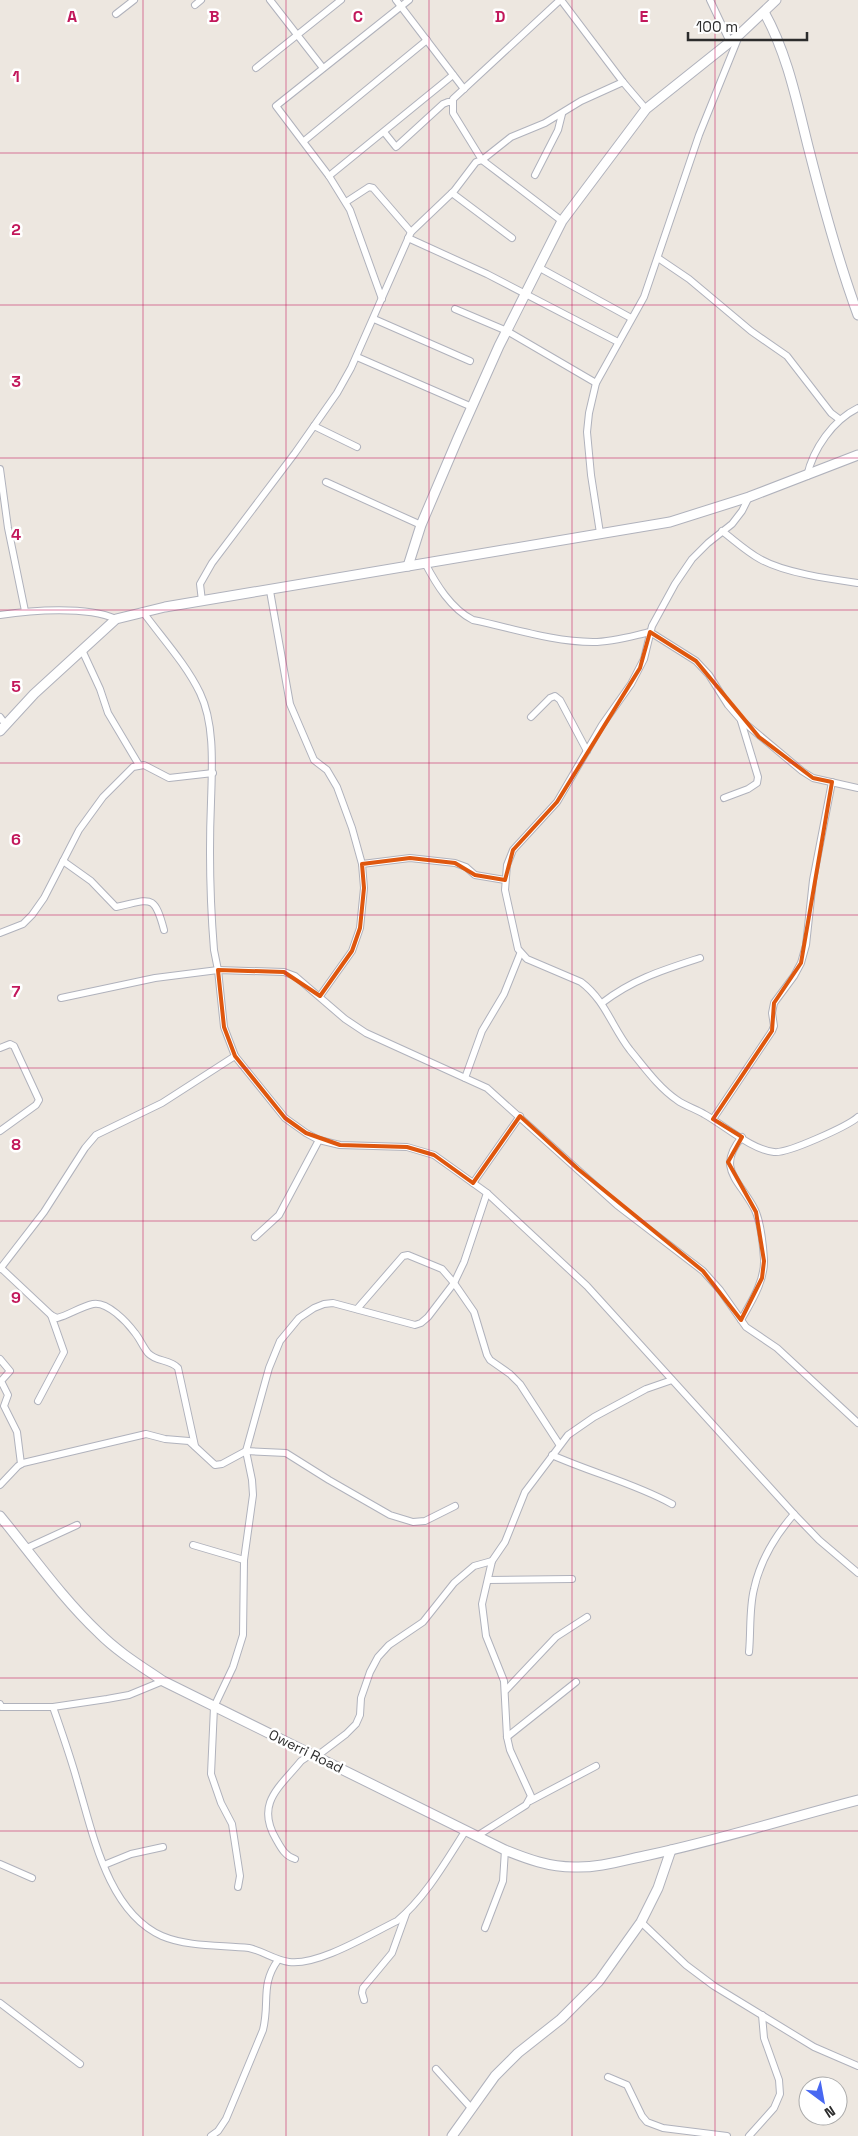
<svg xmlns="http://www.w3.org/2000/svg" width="858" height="2136" font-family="'Space Grotesk',sans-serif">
<rect width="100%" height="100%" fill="#ede7e0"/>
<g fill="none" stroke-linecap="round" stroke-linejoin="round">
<g stroke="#b0b2bc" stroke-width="8">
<g id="street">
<polyline points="270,0 323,68"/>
<polyline points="396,0 464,89"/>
<polyline points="560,0 453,99 453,113 482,160 562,221"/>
<polyline points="561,0 623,82 646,109"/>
<polyline points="710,0 730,42"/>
<polyline points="195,5 201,0"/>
<polyline points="116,14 134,0"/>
<polyline points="256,68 341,0"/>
<polyline points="384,132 396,147 443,104 448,102 452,102"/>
<polyline points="304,141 427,40"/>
<polyline points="535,175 558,130 562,114"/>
<polyline points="329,176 453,75"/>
<polyline points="452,193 512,238"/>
<polyline points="346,202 369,187 373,188 411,232"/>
<polyline points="408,238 487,274 618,342"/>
<polyline points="658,258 689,279 751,331 787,356 831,413 839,419"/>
<polyline points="538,267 631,318"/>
<polyline points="382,299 350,210 329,176 276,106 409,0"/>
<polyline points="455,309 507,331 596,383"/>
<polyline points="374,319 470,361"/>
<polyline points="357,357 472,407"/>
<polyline points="314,426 357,447"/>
<polyline points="0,469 8,528 25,611"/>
<path d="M807,476C813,449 833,420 858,408"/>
<polyline points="326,482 421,525"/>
<path d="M749,497L742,511L732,524L708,543L692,559L675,584L652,626L644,659L631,684L602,725L557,802L513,850L507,865L505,890L518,949L527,959L581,982C605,1000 612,1027 630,1050C644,1067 659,1088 677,1100C685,1106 696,1109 704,1114C724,1125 752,1150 774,1152C787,1154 848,1126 858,1117"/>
<path d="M722,531C734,540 747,552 760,559C785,573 829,579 858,583"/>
<polyline points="600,533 591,475 587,432 589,413 596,383 644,297 699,135 739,36"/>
<path d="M425,563C436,584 451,609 473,620C512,628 553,642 593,642C613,642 632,636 650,632L696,661L709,675L728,705L741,720L802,771L813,778L858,788"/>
<polyline points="270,591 290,704 314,760 327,770 337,787 352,828 362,864 364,888 360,928 352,951 320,996"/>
<polyline points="202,601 200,584 212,563 295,453 337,393 351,368 411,232 454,191 476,162 482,160 511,137 545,123 581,101 623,82"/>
<path d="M143,612C162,638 186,664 200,693C215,724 212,768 211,802C209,851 210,901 214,950L218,970L224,1027L235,1056L285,1118L306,1133L319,1140L340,1145L407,1147L434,1155L487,1193L587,1286L794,1514L819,1540L858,1573"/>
<path d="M0,615C32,610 87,606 116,619"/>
<polyline points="82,650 100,689 108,713 139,765"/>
<polyline points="0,717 6,725"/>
<polyline points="531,717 550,698 555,696 560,700 587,751"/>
<polyline points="724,798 748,789 757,783 758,777 741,721"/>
<path d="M63,861L91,881L116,907C150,900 154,892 164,930"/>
<polyline points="362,864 410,858 455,863 466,867 475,875 505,880"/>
<polyline points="0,933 23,924 32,915 44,898 79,830 103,797 133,767 144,765 169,778 213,773"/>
<polyline points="61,998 155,978 218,970 284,972 295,976 345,1019 366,1033 487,1088 617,1205 703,1271 720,1290 746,1327 777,1348 858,1423"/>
<path d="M602,1003C633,979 663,970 700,958"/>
<polyline points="0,1048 10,1044 14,1046 39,1100 36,1105 0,1131"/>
<polyline points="465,1078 482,1031 504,994 520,954"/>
<polyline points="713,1119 772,1031 774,1026 772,1013 774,1003 794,976 801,963 806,945 813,880 832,782"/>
<polyline points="473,1183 520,1116"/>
<polyline points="255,1237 279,1215 319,1140"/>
<path d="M1,1268L51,1315L57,1318C69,1315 80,1307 93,1304C107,1301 127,1322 135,1333C140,1339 143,1347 148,1353C156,1362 170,1359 178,1368L195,1446"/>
<polyline points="0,1269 44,1212 85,1148 96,1135 162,1103 235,1056"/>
<polyline points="357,1309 403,1256 408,1255 442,1269 454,1283 474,1312 487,1355 490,1360 510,1374 520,1384 559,1444"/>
<path d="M741,1320C751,1302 765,1281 764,1259C763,1245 761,1223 755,1210C740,1180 715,1169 742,1137"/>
<polyline points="0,1359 10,1371 1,1381 8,1395 4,1406 17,1432 21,1464"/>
<polyline points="38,1401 64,1352 51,1315"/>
<path d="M552,1455C592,1473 634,1483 672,1504"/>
<polyline points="0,1485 18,1466 23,1463 146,1434 165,1439 189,1441 215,1465 222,1464 246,1451 286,1453 329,1480 390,1515 413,1522 425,1521 455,1506"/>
<polyline points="193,1545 244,1560"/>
<polyline points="27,1548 77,1525"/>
<polyline points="488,1580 572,1579"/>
<path d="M749,1652C751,1632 749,1609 754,1589C760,1561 775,1536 794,1514"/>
<polyline points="506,1690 556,1637 587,1617"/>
<polyline points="0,1704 1,1707 53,1707 107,1699 129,1695 163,1681"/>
<path d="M53,1707C62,1733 71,1758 78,1784C93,1834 108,1912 162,1936C188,1947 221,1945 249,1948C263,1951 274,1960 289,1962C318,1966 370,1934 397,1921C426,1897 446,1861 466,1830"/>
<polyline points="507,1737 576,1682"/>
<polyline points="530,1801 596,1766"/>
<polyline points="477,1836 526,1805 531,1796 510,1750 507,1737 504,1681 486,1636 482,1604 492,1561 505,1542 525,1492 568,1435 594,1417 646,1389 672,1380"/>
<path d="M295,1859C285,1856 281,1848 276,1839C255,1803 280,1787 301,1761L307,1757L317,1756L346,1734L356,1724L360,1715L361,1698L370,1672L378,1657L389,1645L423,1622L454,1583L474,1566L492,1561"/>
<polyline points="0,1864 32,1878"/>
<polyline points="104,1865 131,1854 163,1847"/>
<polyline points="238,1887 240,1876 232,1824 221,1803 211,1774 214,1707 233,1667 243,1635 244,1560 253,1495 252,1480 246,1451 269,1368 280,1341 299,1318 314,1308 324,1304 333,1303 415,1325 421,1323 428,1317 454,1283 464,1262 487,1193"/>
<polyline points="641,1922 686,1965 714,1986 814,2047 858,2066"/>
<polyline points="485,1928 503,1881 505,1850"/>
<polyline points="364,2000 362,1993 363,1988 392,1953 406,1914"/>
<polyline points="0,2003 80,2064"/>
<polyline points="436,2069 472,2109"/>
<polyline points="608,2077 627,2085 642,2116 647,2122 663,2128 727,2136"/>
<path d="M211,2136L218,2131L226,2119L263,2030C270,2002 260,1985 278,1960"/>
<polyline points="749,2136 774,2108 780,2094 779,2080 764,2038 762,2015"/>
</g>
</g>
<g stroke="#b0b2bc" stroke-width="11">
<g id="secondary">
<path d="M764,12C788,55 797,103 809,150C823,205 838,261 858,315"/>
<polyline points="408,566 421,525 458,438 499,346 562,221 646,109 740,34 776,0"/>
<polyline points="0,731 34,694 116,619 165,607 670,522 749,497 858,455"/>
<path d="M0,1516C32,1555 62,1598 99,1633C118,1652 141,1666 163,1681L505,1850C527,1859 549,1867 574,1867C599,1868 624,1860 649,1855C719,1840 788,1818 858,1800"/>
<polyline points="452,2136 495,2076 518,2053 561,2019 599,1981 641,1922 658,1888 671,1850"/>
</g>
</g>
<use href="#street" stroke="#fff" stroke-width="6"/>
<use href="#secondary" stroke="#fff" stroke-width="9"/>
</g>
<path fill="none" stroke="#df570e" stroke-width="4" stroke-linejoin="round" d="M650,632L696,661L759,737L813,778L832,782L801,963L774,1003L772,1031L713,1119L742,1137L728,1162L756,1212L764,1261L762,1278L741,1320L703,1271L578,1169L520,1116L473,1183L434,1155L407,1147L340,1145L306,1133L285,1118L235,1056L224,1027L218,970L284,972L320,996L352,951L360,928L364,888L362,864L410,858L455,863L475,875L505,880L513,850L557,802L640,668Z"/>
<path fill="none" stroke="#c2185b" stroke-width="1" stroke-opacity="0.55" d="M143,0V2136M286,0V2136M429,0V2136M572,0V2136M715,0V2136M0,153H858M0,305H858M0,458H858M0,610H858M0,763H858M0,915H858M0,1068H858M0,1221H858M0,1373H858M0,1526H858M0,1678H858M0,1831H858M0,1983H858"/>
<g text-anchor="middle" stroke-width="5" stroke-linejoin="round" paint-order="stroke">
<g font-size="14" fill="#2c2c2c" stroke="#fff">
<text transform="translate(306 1751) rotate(26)" y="5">Owerri Road</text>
</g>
</g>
<g font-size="16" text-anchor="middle" font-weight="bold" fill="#c2185b" stroke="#fff" stroke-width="5" stroke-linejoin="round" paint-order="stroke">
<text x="72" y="22">A</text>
<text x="214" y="22">B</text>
<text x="358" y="22">C</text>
<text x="500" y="22">D</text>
<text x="644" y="22">E</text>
<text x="16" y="82">1</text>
<text x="16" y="235">2</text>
<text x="16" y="387">3</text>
<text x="16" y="540">4</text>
<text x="16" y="692">5</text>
<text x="16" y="845">6</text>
<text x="16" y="997">7</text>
<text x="16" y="1150">8</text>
<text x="16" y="1303">9</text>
</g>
<g transform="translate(823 2101) rotate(148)"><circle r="24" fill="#ffffff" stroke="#ababab"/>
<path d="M0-4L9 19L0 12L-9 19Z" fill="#4868f2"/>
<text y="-8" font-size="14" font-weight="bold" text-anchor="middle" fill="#2c2c2c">N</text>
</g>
<path d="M688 32v8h119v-8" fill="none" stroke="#2c2c2c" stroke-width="2.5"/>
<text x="696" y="32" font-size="15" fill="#2c2c2c" stroke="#ffffff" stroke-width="4" paint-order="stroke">100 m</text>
</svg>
